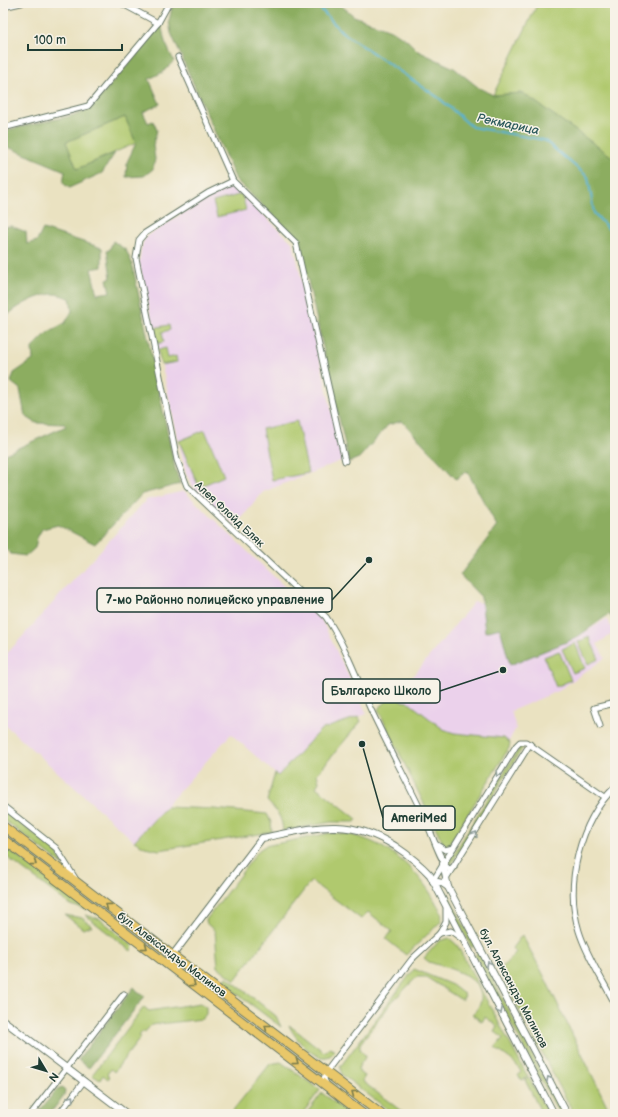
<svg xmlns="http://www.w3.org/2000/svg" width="618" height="1117" font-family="'Balsamiq Sans',sans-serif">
<rect width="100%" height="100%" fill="#f7f3e8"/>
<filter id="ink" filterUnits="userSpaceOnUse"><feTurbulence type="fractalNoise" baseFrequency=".025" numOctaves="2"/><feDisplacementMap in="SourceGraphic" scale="8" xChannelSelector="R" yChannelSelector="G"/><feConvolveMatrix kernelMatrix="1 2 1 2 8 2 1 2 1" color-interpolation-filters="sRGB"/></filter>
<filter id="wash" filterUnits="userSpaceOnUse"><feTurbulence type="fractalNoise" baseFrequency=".012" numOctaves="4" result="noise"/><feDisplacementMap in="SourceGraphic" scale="16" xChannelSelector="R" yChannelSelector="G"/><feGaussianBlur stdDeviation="0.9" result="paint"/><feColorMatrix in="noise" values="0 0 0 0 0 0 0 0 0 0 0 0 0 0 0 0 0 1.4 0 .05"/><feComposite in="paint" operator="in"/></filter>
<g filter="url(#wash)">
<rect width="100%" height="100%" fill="#eae2c1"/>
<g fill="#ebd1eb">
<polygon points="233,186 293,243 343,460 263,492 235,526 194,488 186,474 139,263 141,250 144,240 149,235 205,199"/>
<polygon points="184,491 288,590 321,619 367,714 320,730 278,776 231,734 134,841 3,723 3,658 146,500"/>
<polygon points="474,602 482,603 485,632 500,628 576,638 606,619 615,632 597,644 605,658 558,691 511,711 516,728 509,741 454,733 443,729 408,702 402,701 394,695 414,675"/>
</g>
<g fill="#b0c96e" stroke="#688351">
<polygon points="538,3 615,3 615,159 523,93 493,95"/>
<polygon points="125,117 136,143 77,169 66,142"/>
<polygon points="242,194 246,210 217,217 213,202"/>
<polygon points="169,325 170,330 162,332 164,342 156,344 153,328"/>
<polygon points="166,348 168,358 176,356 177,362 161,365 158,350"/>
<polygon points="297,421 308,473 272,480 262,429"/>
<polygon points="205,430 224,476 199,487 179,441"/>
<polygon points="589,637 599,659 588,664 578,642"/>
<polygon points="575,643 585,668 573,673 562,649"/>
<polygon points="559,651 571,680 556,687 544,657"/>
<polygon points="394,695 402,701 408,702 443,729 454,733 504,738 510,743 509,748 448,846 443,843 378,709"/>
<path d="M358,717L361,721L317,774L319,782L316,787L357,819L355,822H331L283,831C282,817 277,811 267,801L275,773L278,776L320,730Z"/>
<polygon points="522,745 523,747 450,866 448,863 520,746"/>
<polygon points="166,807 214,809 267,814 271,822 272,832 159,850 145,847 134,841"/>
<polygon points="3,810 55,850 64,866 3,819"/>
<path d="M330,833C374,832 415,864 435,901C438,907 444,914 441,921C440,923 412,949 406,955L386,939L392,931L368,912L361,919L311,881L235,980L218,967L215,931L207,924L206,920L259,850L265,846Z"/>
<polygon points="3,845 88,910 70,905 3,854"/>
<polygon points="445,891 447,892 474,945 473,947 471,947 444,893"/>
<polygon points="65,915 82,918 92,926 83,929"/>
<polygon points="85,915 100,919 133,946 131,951"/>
<polygon points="522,935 542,972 611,1114 574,1114 499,971 516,952 512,948"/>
<path d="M449,938L457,945L528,1077L522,1080L518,1076L521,1072C515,1060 505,1056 495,1048L503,1038L494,1031L497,1026L485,1017L482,1022L472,1014C478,1009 482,1003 481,995C477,973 446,968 429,962L424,958L439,941Z"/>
<polygon points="477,953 479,953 563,1114 559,1114 475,955"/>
<polygon points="414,969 452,985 465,995 463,999 460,999 426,977 417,977 392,1002 360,1044 360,1050 366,1056 358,1068 359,1072 365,1076 362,1081 405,1114 394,1114 342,1075 340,1067"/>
<polygon points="227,977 276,1016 281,1027 223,983"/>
<polygon points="200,1003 206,1007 206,1014 202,1019 151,1025 145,1032 143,1031 139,1036 141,1037 114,1072 111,1069 107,1074 110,1077 108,1079 103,1075 100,1080 92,1075 144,1007 149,1011"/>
<path d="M289,1025L324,1052L330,1048L335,1051C321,1071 294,1038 289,1025Z"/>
<polygon points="281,1062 320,1090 302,1114 230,1114 270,1064"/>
<polygon points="529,1078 548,1114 542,1114 525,1080"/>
<polygon points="322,1093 349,1114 306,1114"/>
</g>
<g fill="#8cad61" stroke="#56754a">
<polygon points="173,3 338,3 354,16 393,31 407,40 418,51 454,68 479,88 493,95 523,93 615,159 615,623 609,614 576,638 510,665 500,628 485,632 481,597 460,575 497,526 467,471 456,479 402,421 388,425 359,458 349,462 299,241 236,180 171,33 169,21"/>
<polygon points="161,24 165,42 174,61 163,72 149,79 160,104 143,112 148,123 153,121 157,130 153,145 155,159 153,169 144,176 126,177 127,162 136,143 125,117 66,142 77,169 115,153 102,173 69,188 63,183 65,171 3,145 3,131 79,114 91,108"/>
<path d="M11,226L26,232L27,244L37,241L43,229L102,248V267L91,269L97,294L110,292L107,279L111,278L107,250L109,251L113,241L126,250L132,263L175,468L180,484L142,494L95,544L58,525L42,529L37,538L35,548L26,556L11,554L3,547V455L66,426L64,424L36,423L25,416L20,389L11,382L14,373L33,360L32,348L48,332L65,323L72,311L70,298C65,297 59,294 54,294C38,294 13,308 3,320V227Z"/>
<polygon points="134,987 139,993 145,996 89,1068 78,1060"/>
<polygon points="62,1087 65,1090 64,1095 50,1114 37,1114 57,1089"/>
</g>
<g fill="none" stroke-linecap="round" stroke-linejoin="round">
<polyline stroke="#55b3d3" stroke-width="2" points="315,3 342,32 439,98 472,127 544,140 588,177 594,213 615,236"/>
</g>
</g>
<g filter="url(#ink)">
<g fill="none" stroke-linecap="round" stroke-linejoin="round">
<g stroke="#667765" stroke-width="7">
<g id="minor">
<polyline points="121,3 158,23"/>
<polyline points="3,7 21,3"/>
<polyline points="3,27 3,28"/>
<polyline points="178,57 233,181 296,243 345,461"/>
<polyline points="3,128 88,106 158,23 169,3"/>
<path d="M233,181L208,193L145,233L139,240L136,258L177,460L187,486L326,617C345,645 357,679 371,710C389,748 409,785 427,823C431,832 442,865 449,869L454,867"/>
<polyline points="600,726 594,708 615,703"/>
<path d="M615,787C580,821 564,883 579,931C587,957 603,980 615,1004"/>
<polyline points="3,806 56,848 75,878"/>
<polyline points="437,845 445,850 453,848"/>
<polyline points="445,880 530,744"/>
<polyline points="433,881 516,746 520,742 526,742 605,797"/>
<polyline points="440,933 451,931 462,939"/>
<polyline points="327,1086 324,1079 326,1072 412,959 440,933 446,922 446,909"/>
<polyline points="31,1114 124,994"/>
<polyline points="59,1114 84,1081"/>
</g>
</g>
<g stroke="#667765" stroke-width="8">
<g id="tertiary">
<polyline points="443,864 448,887"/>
<polyline points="433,881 442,883 448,887 567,1114"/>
<path d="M166,964L262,838C313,828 347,816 395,846C407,854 420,864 430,875L554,1114"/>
<polyline points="3,1020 127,1114"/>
</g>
</g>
<g stroke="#667765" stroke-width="10">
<g id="primary">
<polyline points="3,826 381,1114"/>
<polyline points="3,839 363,1114"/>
</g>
</g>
<use href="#minor" stroke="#fff" stroke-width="5"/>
<use href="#tertiary" stroke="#fff" stroke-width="6"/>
<use href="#primary" stroke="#e9c769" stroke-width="8"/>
</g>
<defs><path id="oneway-chevron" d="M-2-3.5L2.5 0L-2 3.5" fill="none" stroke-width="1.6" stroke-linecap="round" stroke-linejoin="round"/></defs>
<g stroke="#8f9e9a">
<use href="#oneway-chevron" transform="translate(498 774) rotate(122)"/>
<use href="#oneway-chevron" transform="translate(475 834) rotate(-58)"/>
<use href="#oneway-chevron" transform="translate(489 964) rotate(-118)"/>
<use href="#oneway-chevron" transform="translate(500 1011) rotate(62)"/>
<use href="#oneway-chevron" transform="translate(549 1079) rotate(-118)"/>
<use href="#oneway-chevron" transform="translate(71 1098) rotate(-53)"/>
</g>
<g stroke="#7a7b4c">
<use href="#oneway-chevron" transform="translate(34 863) rotate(37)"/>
<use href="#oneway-chevron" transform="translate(108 906) rotate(-143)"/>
<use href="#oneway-chevron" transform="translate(145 947) rotate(37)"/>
<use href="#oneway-chevron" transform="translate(193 984) rotate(37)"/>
<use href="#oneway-chevron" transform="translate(267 1027) rotate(-142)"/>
<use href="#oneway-chevron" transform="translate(296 1062) rotate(37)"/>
<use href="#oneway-chevron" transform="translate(354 1093) rotate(-143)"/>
</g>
</g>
<g text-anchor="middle" stroke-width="3" stroke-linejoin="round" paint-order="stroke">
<g font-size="11" fill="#1f3d34" stroke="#f7f3e8">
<text transform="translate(230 514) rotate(43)" y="4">Алея Флойд Бляк</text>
<text transform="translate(172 954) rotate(37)" y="4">бул. Александър Малинов</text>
<text transform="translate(514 988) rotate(62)" y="4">бул. Александър Малинов</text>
</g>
<g font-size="12" font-style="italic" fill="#2c5a5c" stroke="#f7f3e8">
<text transform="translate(508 124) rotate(12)" y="4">Рекмарица</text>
</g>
</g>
<path fill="none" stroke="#1f3d34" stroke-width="1.5" d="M369 560L332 600M503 670L440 691M362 744L383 818"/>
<g fill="#1f3d34" stroke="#f7f3e8" stroke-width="1.5">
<circle cx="369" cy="560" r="4"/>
<circle cx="503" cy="670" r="4"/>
<circle cx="362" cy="744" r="4"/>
</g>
<g fill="#f7f3e8" stroke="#1f3d34" stroke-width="1.5">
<rect x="97" y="588" width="235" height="24" rx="4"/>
<rect x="323" y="679" width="117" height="24" rx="4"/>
<rect x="383" y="806" width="72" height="24" rx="4"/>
</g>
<g font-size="12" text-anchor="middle" font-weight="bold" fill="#1f3d34">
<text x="215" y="604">7-мо Районно полицейско управление</text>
<text x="381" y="695">Българско Школо</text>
<text x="419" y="822">AmeriMed</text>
</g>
<rect width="618" height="1117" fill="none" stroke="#f7f3e8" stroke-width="16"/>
<g transform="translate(46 1071) rotate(128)" stroke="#f7f3e8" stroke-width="3" paint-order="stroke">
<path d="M0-3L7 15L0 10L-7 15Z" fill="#1f3d34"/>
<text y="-6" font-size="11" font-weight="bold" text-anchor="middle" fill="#1f3d34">N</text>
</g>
<path d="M28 44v6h94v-6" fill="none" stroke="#1f3d34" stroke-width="2"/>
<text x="34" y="44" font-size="12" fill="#1f3d34" stroke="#f7f3e8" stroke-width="3" paint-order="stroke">100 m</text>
</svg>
